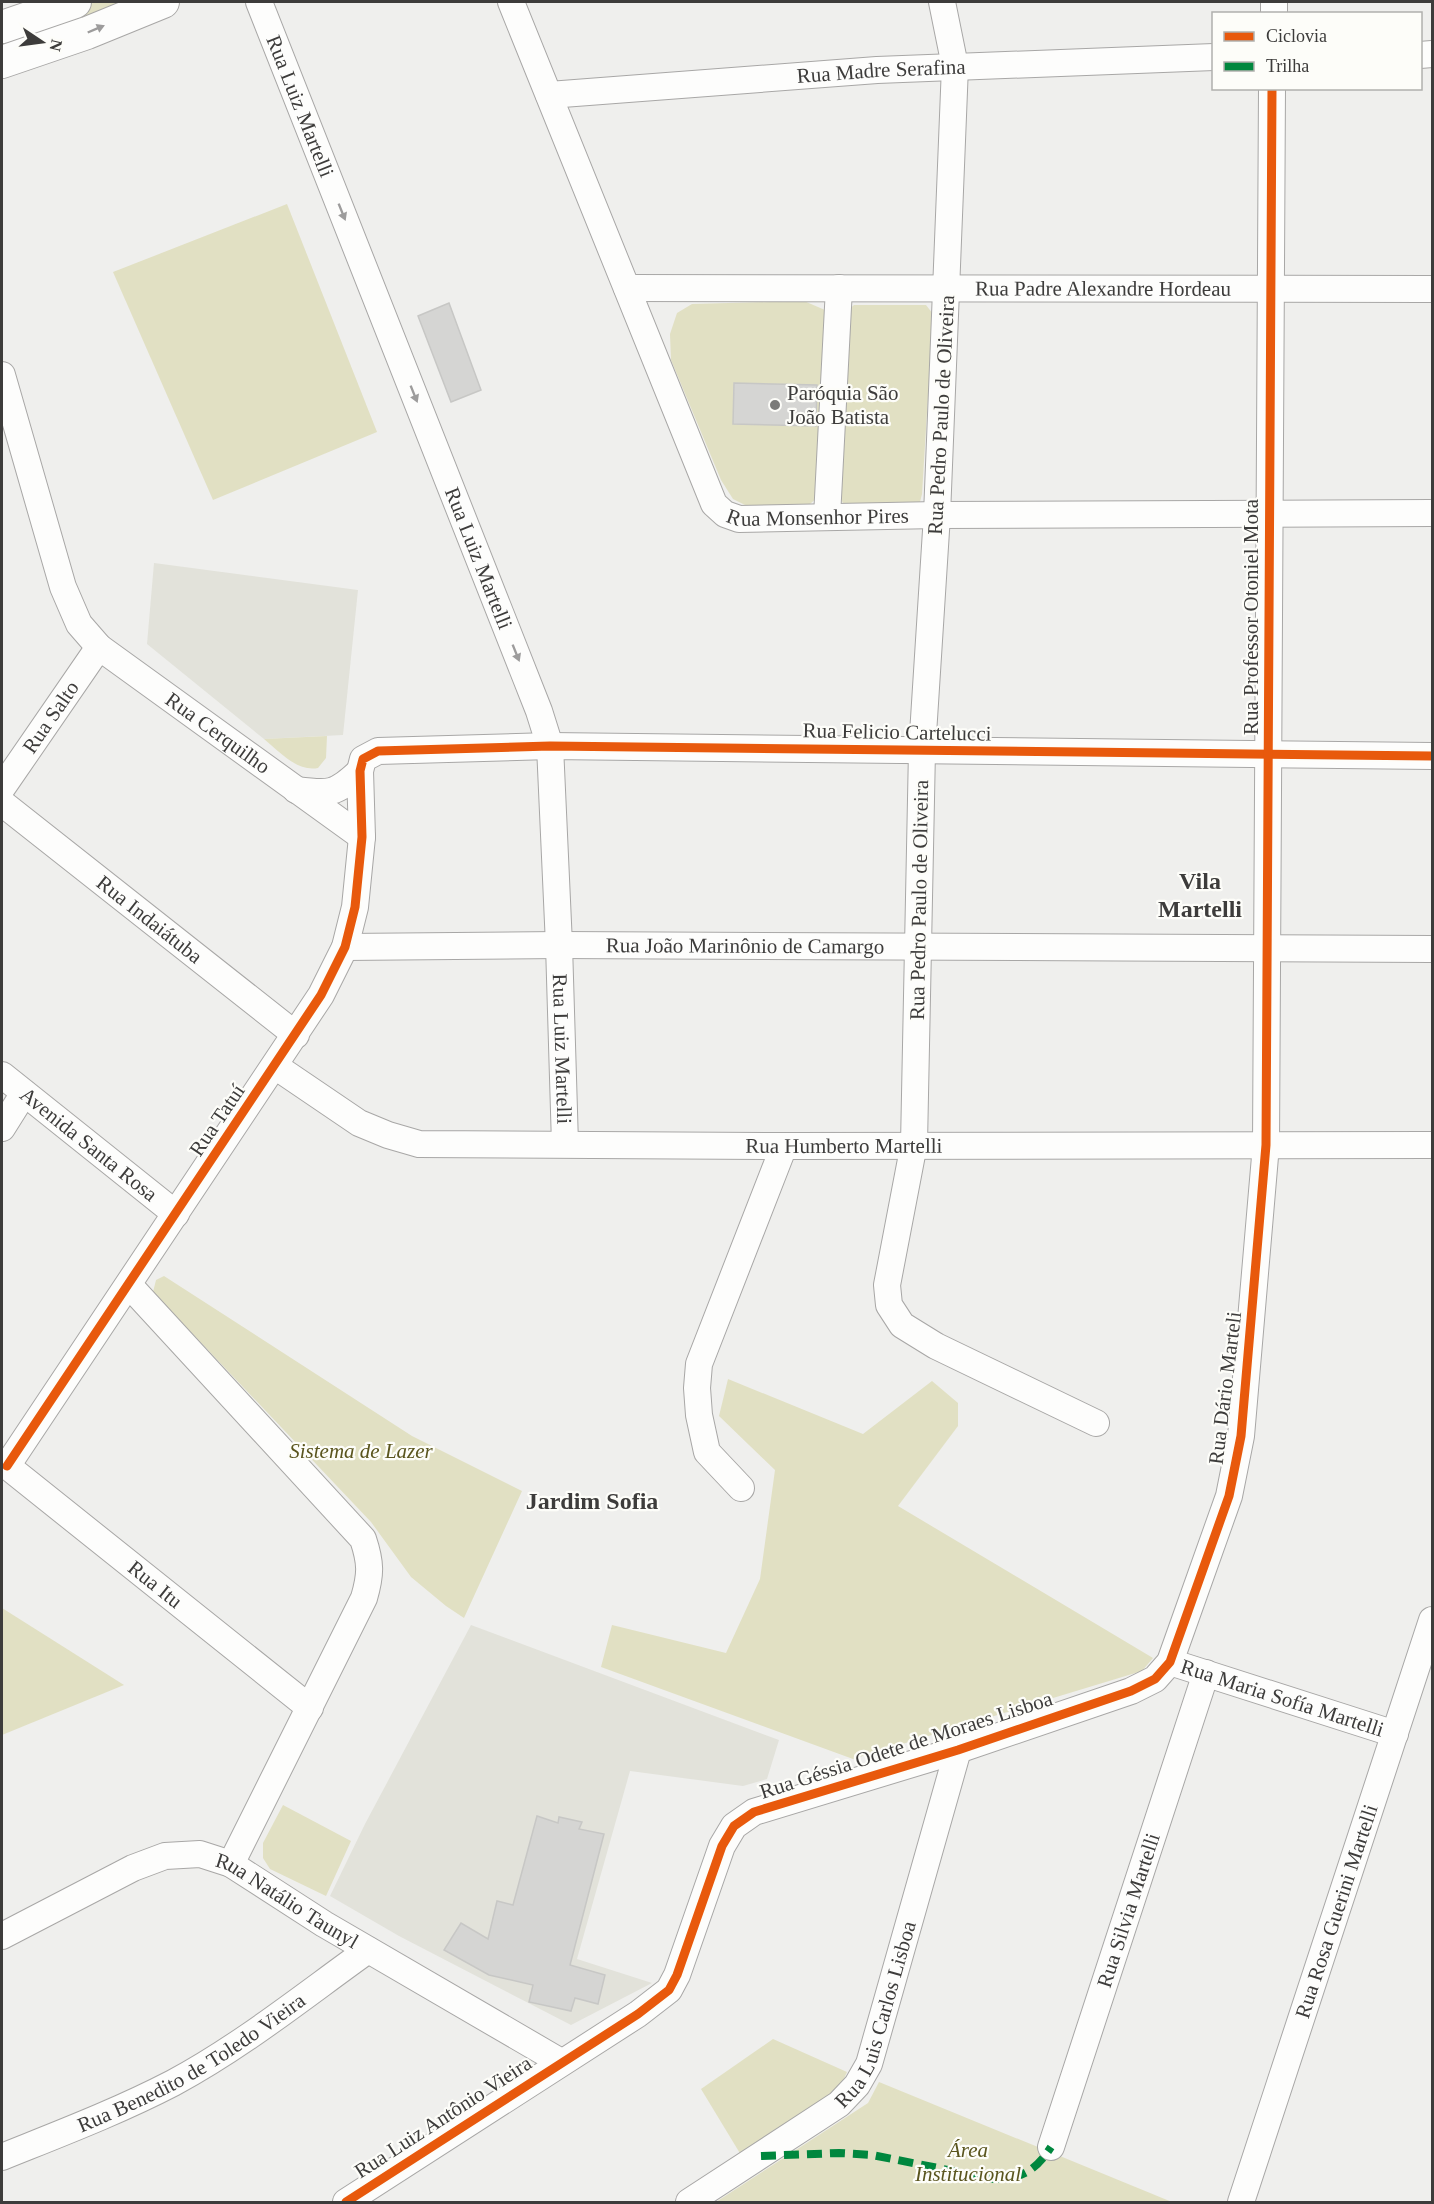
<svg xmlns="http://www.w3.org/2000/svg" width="1434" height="2204" font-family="Georgia,serif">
<rect width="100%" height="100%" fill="#efefed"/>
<g fill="#e2e2da">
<polygon points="154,563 358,590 343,735 264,739 147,644"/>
<polygon points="471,1625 779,1740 767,1779 743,1786 630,1771 577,1959 652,1983 571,2025 399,1936 330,1896 365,1824"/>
</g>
<g fill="#e1e0c3">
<polygon points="96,2 138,2 2,51 2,32"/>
<polygon points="287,204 377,432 213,500 113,272"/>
<polygon points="804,301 825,310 818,497 803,510 751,508 733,499 721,480 671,360 670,334 677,313 692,304"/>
<polygon points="854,305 926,305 933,314 922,494 919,506 843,503 838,494 846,312"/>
<path d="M327,736L326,758L318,768C297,772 280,752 264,739Z"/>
<polygon points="164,1276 412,1436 522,1491 464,1618 446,1606 411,1577 371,1522 153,1292 156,1280"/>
<polygon points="728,1379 863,1434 932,1381 958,1403 958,1426 898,1506 1153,1658 1142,1671 853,1759 601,1667 612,1625 726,1653 760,1579 775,1470 719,1416"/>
<polygon points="2,1608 124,1685 2,1735"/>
<polygon points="283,1805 351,1841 326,1896 270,1869 263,1858 263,1843"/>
<polygon points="773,2039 847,2072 842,2083 830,2095 741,2155 701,2089"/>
<polygon points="879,2082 1172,2202 716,2202 868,2103"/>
</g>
<g fill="#d5d5d3" stroke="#c7c7c5" stroke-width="1.5">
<polygon points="449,303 481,390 451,402 418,316"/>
<polygon points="734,383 817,385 816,426 733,424"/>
<polygon points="537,1816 558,1823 559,1817 582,1822 579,1829 604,1834 570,1965 605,1975 598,2004 575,1998 571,2011 529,2002 533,1985 489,1975 444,1950 461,1923 488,1939 497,1901 513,1905"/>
</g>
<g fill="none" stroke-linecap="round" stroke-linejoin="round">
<g stroke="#a8a7a6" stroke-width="28">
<g id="minor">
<path id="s1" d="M259,2L539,711L550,746L559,945L565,1144"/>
<path id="s2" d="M511,2L714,504L725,514L739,519L937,515L1432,513"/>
<polyline points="942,2 955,66 937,515 922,750 914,1144 887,1285 889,1305 902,1325 936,1346 1096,1423"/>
<polyline points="1274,14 1274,2"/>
<polyline points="1420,55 1432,54"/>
<path id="s3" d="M549,95L877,70L1214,57"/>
<path id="s4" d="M627,288L1432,289"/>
<path id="s5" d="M2,375L63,587L79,624L99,647L362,837"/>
<polyline points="827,517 839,288"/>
<path id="s6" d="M2,788L99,647"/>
<path d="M296,790C329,794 335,795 360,771"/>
<path id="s7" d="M2,803L296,1035"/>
<path id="s8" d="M345,947L559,945L1432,949"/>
<path id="s9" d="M275,1066L359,1123L388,1135L419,1144L784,1146L1432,1145"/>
<path id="s10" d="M2,1075L176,1214"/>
<polyline points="2,1128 24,1093"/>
<path d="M129,1285L363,1539C371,1563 371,1574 364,1598L231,1864"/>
<path id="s11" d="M2,1462L310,1708"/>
<polyline points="7,1466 321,995 345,947 355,907 362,837 360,771 363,759 378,751 550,746 1432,756"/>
<polyline points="741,1488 707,1452 699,1415 697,1388 699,1364 784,1146"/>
<path id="s12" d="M1170,1662L1395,1734"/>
<path id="s13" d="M2,1936L133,1868L165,1856L200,1854L231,1864L324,1924L561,2062"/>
<path id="s14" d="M1051,2147L1206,1673"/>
<path id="s15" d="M2,2157C59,2134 117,2112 173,2083C242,2046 305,1995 368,1950"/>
<polyline points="346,2202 638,2014 669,1990 677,1975 722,1846 734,1826 754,1812 958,1750 1131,1691 1155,1679 1170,1662 1229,1496 1241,1436 1266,1145 1272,88"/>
<path id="s16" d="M689,2202L839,2104L857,2085L869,2064L958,1750"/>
<path id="s17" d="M1241,2202L1432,1620"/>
</g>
</g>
<g stroke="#a8a7a6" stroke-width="34">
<g id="major">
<polyline points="2,27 75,2"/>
<polyline points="2,62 87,33 163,2"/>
</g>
</g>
<use href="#minor" stroke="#fdfdfc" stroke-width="26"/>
<use href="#major" stroke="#fdfdfc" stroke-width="32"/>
<path stroke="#00873e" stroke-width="8" stroke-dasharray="15 8" stroke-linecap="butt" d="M761,2156L839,2153L872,2155L994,2179C1022,2179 1036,2170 1051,2147"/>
<g stroke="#fdfdf9" stroke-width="13">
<g id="cycleway">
<polyline points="7,1466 321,995 345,947 355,907 362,837 360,771 363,759 378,751 550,746 1432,756"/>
<polyline points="346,2202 638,2014 669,1990 677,1975 722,1846 734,1826 754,1812 958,1750 1131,1691 1155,1679 1170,1662 1229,1496 1241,1436 1266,1145 1272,88"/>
</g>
</g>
<use href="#cycleway" stroke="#e8590c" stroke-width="9"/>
</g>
<defs><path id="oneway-solid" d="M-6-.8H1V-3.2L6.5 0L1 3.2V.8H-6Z" transform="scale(1.5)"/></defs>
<g fill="#9d9c9c">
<use href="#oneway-solid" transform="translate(96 29) rotate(-23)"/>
<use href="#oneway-solid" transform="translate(342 212) rotate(68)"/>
<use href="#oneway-solid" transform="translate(414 394) rotate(68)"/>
<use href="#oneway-solid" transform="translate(516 653) rotate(68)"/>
</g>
<circle fill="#7b7b79" stroke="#fdfdf9" stroke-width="2" cx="775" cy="405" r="6"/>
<g text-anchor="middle" stroke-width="4.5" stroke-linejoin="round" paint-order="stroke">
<g font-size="21" fill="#3d3c3b" stroke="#fdfdf9">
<text dy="7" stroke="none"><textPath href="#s3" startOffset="333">Rua Madre Serafina</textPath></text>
<text dy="7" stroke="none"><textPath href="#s1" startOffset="112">Rua Luiz Martelli</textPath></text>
<text dy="7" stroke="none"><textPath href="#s4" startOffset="476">Rua Padre Alexandre Hordeau</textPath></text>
<text transform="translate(941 415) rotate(-87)" y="7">Rua Pedro Paulo de Oliveira</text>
<text dy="7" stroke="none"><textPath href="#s2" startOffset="650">Rua Monsenhor Pires</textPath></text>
<text dy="7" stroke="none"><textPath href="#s1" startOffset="598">Rua Luiz Martelli</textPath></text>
<text transform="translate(1251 617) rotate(-90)" y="7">Rua Professor Otoniel Mota</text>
<text dy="7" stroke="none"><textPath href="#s6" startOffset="86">Rua Salto</textPath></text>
<text transform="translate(897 732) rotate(1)" y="7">Rua Felicio Cartelucci</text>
<text dy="7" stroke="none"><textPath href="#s5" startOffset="438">Rua Cerquilho</textPath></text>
<text transform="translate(919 900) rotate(-89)" y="7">Rua Pedro Paulo de Oliveira</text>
<text dy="7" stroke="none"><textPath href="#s7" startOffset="188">Rua Indaiátuba</textPath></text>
<text dy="7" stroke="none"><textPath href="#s8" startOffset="400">Rua João Marinônio de Camargo</textPath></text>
<text dy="7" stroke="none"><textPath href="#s1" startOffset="1102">Rua Luiz Martelli</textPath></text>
<text transform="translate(217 1120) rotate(-56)" y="7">Rua Tatuí</text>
<text dy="7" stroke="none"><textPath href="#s10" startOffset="111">Avenida Santa Rosa</textPath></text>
<text dy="7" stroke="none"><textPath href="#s9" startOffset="590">Rua Humberto Martelli</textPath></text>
<text transform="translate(1225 1388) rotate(-83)" y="7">Rua Dário Marteli</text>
<text dy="7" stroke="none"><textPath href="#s11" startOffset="196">Rua Itu</textPath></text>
<text dy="7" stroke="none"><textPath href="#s12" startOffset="118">Rua Maria Sofía Martelli</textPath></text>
<text transform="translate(906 1745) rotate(-18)" y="7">Rua Géssia Odete de Moraes Lisboa</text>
<text dy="7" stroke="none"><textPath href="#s13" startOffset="316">Rua Natálio Taunyl</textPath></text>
<text dy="7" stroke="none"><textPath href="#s14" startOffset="249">Rua Silvia Martelli</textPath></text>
<text dy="7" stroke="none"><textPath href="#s17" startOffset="306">Rua Rosa Guerini Martelli</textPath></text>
<text dy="7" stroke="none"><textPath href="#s16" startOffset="278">Rua Luis Carlos Lisboa</textPath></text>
<text dy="7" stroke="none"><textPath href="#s15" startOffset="212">Rua Benedito de Toledo Vieira</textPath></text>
<text transform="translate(443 2117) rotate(-33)" y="7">Rua Luiz Antônio Vieira</text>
</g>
<g font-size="21" fill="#3d3c3b" stroke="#fdfdf9" text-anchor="start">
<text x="787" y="400">Paróquia São<tspan x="787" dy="24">João Batista</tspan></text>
</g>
<g font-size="21" font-style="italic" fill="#5a551e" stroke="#fdfdf9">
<text x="361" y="1458">Sistema de Lazer</text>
<text x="968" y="2157">Área<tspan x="968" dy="24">Institucional</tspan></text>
</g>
<g font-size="24" font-weight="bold" fill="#3d3c3b" stroke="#fdfdf9">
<text x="1200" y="889">Vila<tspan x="1200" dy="28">Martelli</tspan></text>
<text x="592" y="1509">Jardim Sofia</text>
</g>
</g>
<rect width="1434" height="2204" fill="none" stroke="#3d3c3b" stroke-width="6"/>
<rect x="1212" y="12" width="210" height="78" fill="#fdfdf9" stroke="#b0b0ad" stroke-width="1.5"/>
<rect x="1224" y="32" width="30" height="9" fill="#e8590c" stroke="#b0b0ad" stroke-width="1.5"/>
<text x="1266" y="42" font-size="18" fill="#3d3c3b">Ciclovia</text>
<rect x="1224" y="62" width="30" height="9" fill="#00873e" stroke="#b0b0ad" stroke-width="1.5"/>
<text x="1266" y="72" font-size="18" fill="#3d3c3b">Trilha</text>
<g transform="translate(42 42) rotate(103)" stroke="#fdfdf9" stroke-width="4.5" paint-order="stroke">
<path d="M0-4.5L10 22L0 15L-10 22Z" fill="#3d3c3b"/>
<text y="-9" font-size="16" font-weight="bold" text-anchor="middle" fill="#3d3c3b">N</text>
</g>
</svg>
